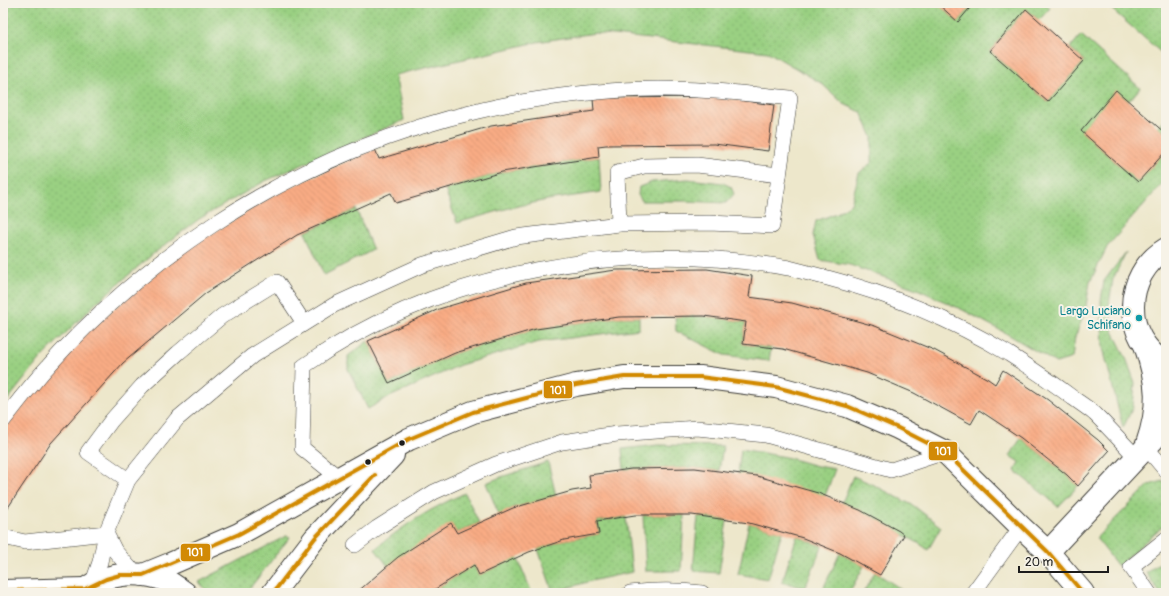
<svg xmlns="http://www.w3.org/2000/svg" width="1169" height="596" font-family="Pangolin,sans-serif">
<defs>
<pattern id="green-dots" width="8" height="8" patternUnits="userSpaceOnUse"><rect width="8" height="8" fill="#9ad082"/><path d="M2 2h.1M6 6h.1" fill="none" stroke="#84b270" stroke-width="1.8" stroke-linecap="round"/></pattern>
<pattern id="building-back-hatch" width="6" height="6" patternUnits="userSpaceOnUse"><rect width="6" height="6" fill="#f9ac84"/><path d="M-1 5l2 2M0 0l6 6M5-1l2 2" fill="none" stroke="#d59371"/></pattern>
</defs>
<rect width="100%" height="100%" fill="#f7f3e8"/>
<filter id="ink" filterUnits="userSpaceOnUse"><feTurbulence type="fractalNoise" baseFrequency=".025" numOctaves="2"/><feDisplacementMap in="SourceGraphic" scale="8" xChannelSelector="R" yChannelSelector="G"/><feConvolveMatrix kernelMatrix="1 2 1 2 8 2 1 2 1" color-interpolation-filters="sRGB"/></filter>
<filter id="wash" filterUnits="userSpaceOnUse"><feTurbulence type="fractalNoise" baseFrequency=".012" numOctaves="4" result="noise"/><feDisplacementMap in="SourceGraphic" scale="16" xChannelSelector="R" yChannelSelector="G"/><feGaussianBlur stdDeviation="0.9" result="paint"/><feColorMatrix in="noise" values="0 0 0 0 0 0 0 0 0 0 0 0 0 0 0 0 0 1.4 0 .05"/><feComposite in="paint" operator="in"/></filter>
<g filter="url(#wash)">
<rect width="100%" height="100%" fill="#ede7cb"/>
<g fill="url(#green-dots)" stroke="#5b764f">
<polygon points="3,3 937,3 958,22 974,3 1045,3 1050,8 1039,20 1026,9 990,51 1048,102 1084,61 1070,48 1081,35 1140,88 1129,101 1116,91 1081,131 1138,182 1166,151 1166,179 1107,247 1090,282 1085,312 1075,337 1072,358 1056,363 1009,335 963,310 917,289 850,265 820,260 813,235 816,221 837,213 851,204 859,173 872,162 872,137 861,112 844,104 821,83 768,52 595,33 537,42 395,75 404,120 265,181 199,219 153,254 96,303 41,358 3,406"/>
<polygon points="1109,3 1166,3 1166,57 1107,5"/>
<polygon points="1166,118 1166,134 1158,127"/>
<polygon points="599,157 601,192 547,200 509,208 457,223 445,189 502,172"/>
<polygon points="688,179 723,183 731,187 734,194 726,203 685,201 642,201 638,195 639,187 652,182"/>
<polygon points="356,209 373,250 324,275 305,232"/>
<polygon points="1126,252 1113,279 1109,304 1113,331 1126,358 1135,383 1133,407 1123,428 1103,348 1101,301 1104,281"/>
<polygon points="675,316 704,316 746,322 743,344 771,348 769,361 724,355 676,331"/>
<polygon points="619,317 639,317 639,329 539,342 460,365 385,399 368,409 348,369 348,356 368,341 389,383 455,353 536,329"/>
<polygon points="1021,438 1067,475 1078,486 1058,507 1047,497 1015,471 1019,462 1010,456"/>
<polygon points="658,445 723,446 719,471 695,468 632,469 624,470 622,449"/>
<polygon points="741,449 786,457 817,466 835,469 825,496 738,474"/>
<polygon points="548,462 556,496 513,508 499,515 486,483 501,477"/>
<path d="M853,476L872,484L914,506L941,527L928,550C920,543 912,540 904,535C884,522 863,512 842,503Z"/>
<polygon points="1163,481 1166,487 1166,523 1118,566 1096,538 1149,485"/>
<path d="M465,493L479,523L457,533L451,524L388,566L375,549C402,526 433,507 465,493Z"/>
<polygon points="643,515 684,515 681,571 646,571"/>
<polygon points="698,516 727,520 719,573 693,571"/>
<polygon points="626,517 632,572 591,581 553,592 538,549 564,540 599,534 597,521"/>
<polygon points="749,523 782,532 768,579 738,574"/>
<polygon points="286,536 290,537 246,593 209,593 199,582"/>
<polygon points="797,536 822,546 805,588 782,582"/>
<polygon points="840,553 864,566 849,593 821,593"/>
<polygon points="517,557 532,593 429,593 474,565 479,575"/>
<polygon points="1166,558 1166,593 1160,593 1146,573"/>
<polygon points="875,572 904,591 903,593 863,593"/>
</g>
<g id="blocks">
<g fill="url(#building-back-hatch)">
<polygon points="937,3 974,3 958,22"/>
<polygon points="1026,9 1084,61 1048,102 990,51"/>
<polygon points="1116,90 1166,134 1166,151 1138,182 1081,131"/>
<polygon points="717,97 774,105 768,151 714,144 606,145 598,146 599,157 502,172 396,203 391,193 297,235 206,293 123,363 51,443 3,515 3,431 14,414 90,329 178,255 275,194 375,149 379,159 491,126 594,111 593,99 602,98"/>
<polygon points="707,269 752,276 749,297 792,303 875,326 934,350 988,379 995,384 1003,370 1048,400 1098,440 1109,451 1078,486 1067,475 1021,438 979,410 971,424 914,393 867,373 783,349 743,344 746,322 704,316 619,317 536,329 455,353 389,383 368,341 439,309 526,283 616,270"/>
<polygon points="695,468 757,476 818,493 860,510 899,531 904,535 880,575 840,553 803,538 749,523 692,515 635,515 597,521 599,534 564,540 529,552 479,575 474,565 429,593 356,593 398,557 451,523 457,533 513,508 572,491 591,488 589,475 631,469"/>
</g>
</g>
</g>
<g filter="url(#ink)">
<use href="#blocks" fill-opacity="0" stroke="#3b3a36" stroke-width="1"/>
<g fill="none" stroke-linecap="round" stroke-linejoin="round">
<g stroke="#3b3a36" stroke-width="16">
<g id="service">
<polyline points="619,224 617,173 644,166 697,165 779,175"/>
<path d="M3,421C120,266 289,155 478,111C517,101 557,96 598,92C662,85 726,91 790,98L772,226L709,223L619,224L516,237L422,265L334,305L252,356L177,419L128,480L106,533L25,542L3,537"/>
<polyline points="1146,447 1166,471"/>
<path d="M339,478L302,448L304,366C443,269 623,239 789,268C801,271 812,274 824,277C890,294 951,319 1009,354C1031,368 1052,382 1073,398C1080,403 1088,408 1095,414C1109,428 1123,443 1136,457"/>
<polyline points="128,480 88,452 111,421 142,386 178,353 222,316 277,282 304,323"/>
<polyline points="106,533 115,551 135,574"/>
<polyline points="355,545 377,528 434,492 496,464 562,442 617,434 697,428 766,435 891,470 945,452"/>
<polyline points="92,585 100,562 106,533"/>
<path d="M630,593C653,590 679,590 702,593"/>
<polyline points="973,593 1021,527"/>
<polyline points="1149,593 1131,567 1166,539"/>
</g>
</g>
<g stroke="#3b3a36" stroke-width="24">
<g id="minor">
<path d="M1166,249C1123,275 1121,338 1166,363"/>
<path d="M1145,345C1158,383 1160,406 1147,444"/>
<polyline points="1048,552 1166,426"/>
<polyline points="143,575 170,564 239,534 409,439 473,412 576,385 624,377 700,377 776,387 847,406 898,428 945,452 1021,527 1048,552 1083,593"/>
<polyline points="3,591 85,589"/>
<path d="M81,593C103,572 140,570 167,581C173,584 179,589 185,593"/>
<polyline points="273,593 315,538 393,455"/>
</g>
</g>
<use href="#service" stroke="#fff" stroke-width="15"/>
<use href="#minor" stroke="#fff" stroke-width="22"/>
<g stroke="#f7f3e8" stroke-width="7">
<g id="bus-1">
<polyline points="3,591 85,589 106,579 120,575 143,575 239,534 409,439 473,412 576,385 624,377 700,377 776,387 847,406 898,428 945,452 1048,552 1083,593"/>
<polyline points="273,593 315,538 375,475"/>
</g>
</g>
<use href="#bus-1" stroke="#d28a06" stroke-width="4"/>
</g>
</g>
<circle fill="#0f9aa8" stroke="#f7f3e8" stroke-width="1.5" cx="1139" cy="318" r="4"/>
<g fill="#1c1c1c" stroke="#f7f3e8" stroke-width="1.5">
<circle cx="402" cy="443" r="3.5"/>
<circle cx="368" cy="462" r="3.5"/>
</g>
<g text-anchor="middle" stroke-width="4" stroke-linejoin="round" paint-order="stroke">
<g font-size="12" fill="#0d838f" stroke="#f7f3e8" text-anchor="end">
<text x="1131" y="315">Largo Luciano<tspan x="1131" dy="14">Schifano</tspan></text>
</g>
</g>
<g stroke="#f7f3e8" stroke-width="1.5">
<rect x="543" y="380" width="30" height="19" rx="4" fill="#d28a06"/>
<rect x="928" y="441" width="30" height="20" rx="4" fill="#d28a06"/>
<rect x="180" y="543" width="31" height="19" rx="4" fill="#d28a06"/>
</g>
<g font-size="11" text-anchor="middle" font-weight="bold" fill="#fff">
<text x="558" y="394">101</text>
<text x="943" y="455">101</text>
<text x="195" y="556">101</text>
</g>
<rect width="1169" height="596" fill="none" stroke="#f7f3e8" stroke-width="16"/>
<path d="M1019 566v6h89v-6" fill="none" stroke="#1c1c1c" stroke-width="2"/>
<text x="1025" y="566" font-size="12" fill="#1c1c1c" stroke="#f7f3e8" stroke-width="3" paint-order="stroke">20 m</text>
</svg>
